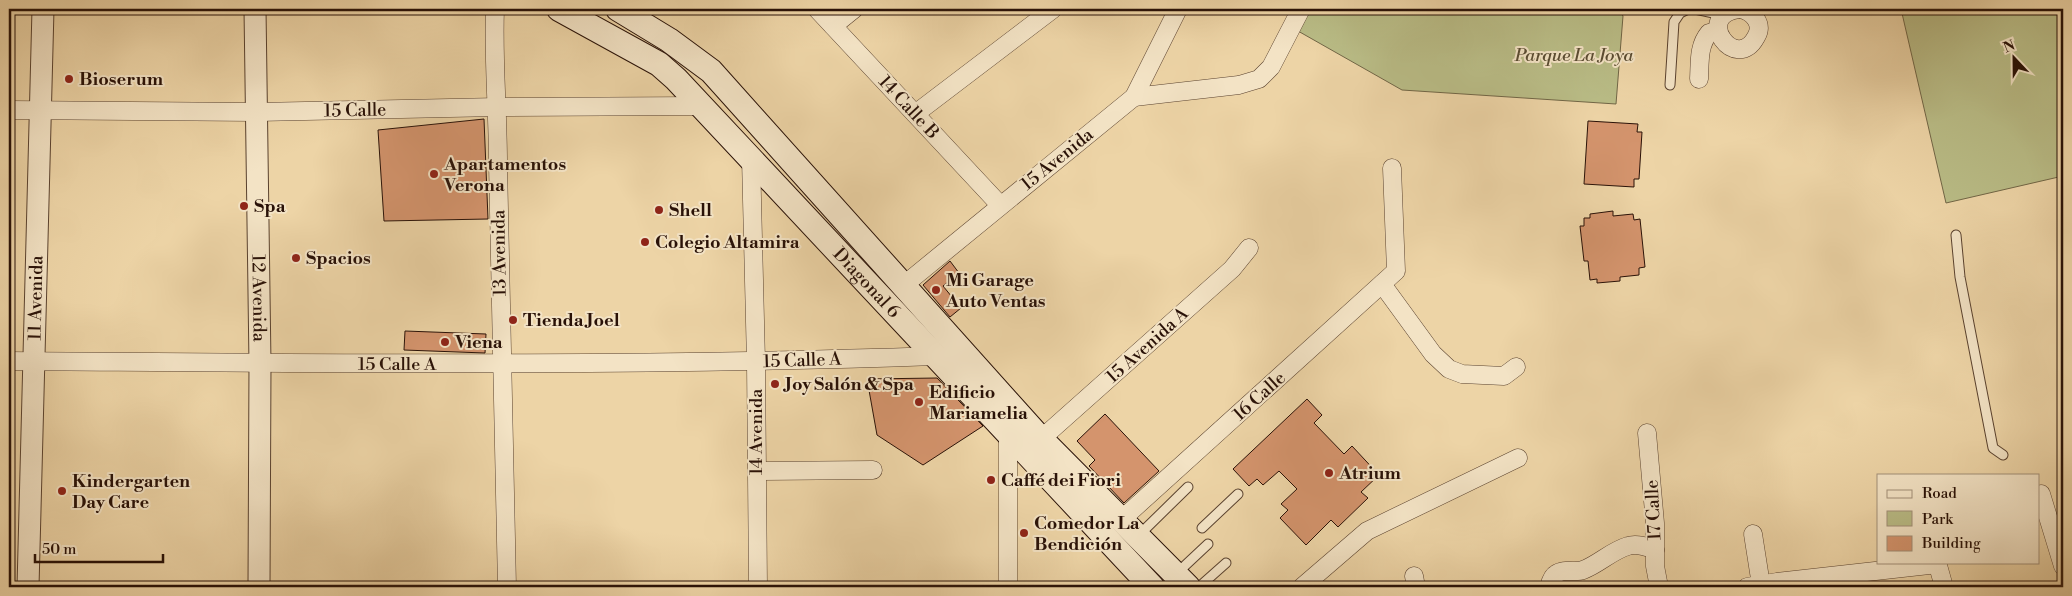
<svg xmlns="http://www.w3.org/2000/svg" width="2072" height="596" font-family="'Libre Bodoni',serif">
<rect width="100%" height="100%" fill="#edd4a6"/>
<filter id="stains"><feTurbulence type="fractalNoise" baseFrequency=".004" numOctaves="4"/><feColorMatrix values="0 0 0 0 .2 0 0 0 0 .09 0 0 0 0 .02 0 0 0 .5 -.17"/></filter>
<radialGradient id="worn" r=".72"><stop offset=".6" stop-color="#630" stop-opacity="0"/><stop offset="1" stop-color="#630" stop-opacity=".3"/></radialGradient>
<g fill="#b9bc86" stroke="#716646">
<polygon points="1309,9 1619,9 1623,16 1616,104 1402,90 1298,31"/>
<polygon points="1901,9 2063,9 2063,176 1946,203"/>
</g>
<g fill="#d4946d" stroke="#291107">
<polygon points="484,119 488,219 384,221 378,130"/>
<polygon points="1588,121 1638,124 1637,132 1642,132 1639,179 1634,179 1634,187 1584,184"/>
<polygon points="1613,211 1613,216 1633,214 1634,220 1640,219 1645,267 1639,268 1639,275 1620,277 1620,281 1597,283 1597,279 1590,280 1588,261 1584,261 1580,226 1584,226 1584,218 1590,218 1590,214"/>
<polygon points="950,261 959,273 943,286 961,308 950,317 923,285"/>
<polygon points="405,331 486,334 485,353 404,350"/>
<polygon points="937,378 983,426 923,465 877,435 867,379"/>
<polygon points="1307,399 1322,415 1314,423 1344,454 1352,446 1379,475 1361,492 1368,498 1338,527 1331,520 1306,545 1280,518 1288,510 1281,504 1297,489 1279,471 1263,485 1257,479 1249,486 1233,469"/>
<polygon points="1105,414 1159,471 1124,503 1089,466 1095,460 1077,441"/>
</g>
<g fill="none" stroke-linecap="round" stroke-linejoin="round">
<g stroke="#5a422f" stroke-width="11">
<g id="service">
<polyline points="1695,9 1723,15"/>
<polyline points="1670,85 1674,22 1680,13 1688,9"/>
<polyline points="1956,235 1960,277 1993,448 2003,455"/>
<polyline points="1202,528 1238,494"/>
<polyline points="1138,536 1188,487"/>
<polyline points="1176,574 1208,544"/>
<polyline points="1199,587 1226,563"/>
</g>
</g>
<g stroke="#5a422f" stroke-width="19">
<g id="minor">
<path d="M495,9C493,60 498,112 498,164C500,305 503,446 507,587"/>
<polyline points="817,9 1000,205"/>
<path d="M1738,9C1693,16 1736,74 1756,37C1764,24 1753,12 1741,9"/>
<polyline points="833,26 854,9"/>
<path d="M1699,79C1700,63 1698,46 1709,33L1718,32"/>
<polyline points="1134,97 1239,85 1259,79 1271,67 1301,9"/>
<polyline points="9,110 257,112 498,107 701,106"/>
<polyline points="915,114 1053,9"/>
<polyline points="751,158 756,362 758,587"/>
<polyline points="1382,284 1433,354 1449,369 1462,374 1504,376 1516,367"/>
<polyline points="904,285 1134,97 1178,9"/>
<path d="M9,361C318,363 626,367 935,356"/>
<polyline points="1647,433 1655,523 1655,566 1659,587"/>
<polyline points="1008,435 1008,587"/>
<polyline points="1041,439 1232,269 1249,248"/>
<polyline points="757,471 873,470"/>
<polyline points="2041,494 2063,566"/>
<polyline points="1121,520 1396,271 1392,168"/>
<polyline points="1753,534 1761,585"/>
<polyline points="1937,562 1944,587"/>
<polyline points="1414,576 1416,587"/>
<polyline points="1302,587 1367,531 1518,458"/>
<path d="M1549,587C1550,583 1552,576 1556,574C1564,568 1575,573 1583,570C1599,564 1611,551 1628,546C1637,543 1647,547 1655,550"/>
<polyline points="1747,587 1777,582 1938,564"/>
</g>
</g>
<g stroke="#5a422f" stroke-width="23">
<g id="tertiary">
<path id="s1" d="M255,9L260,364L259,587"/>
<path id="s2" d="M28,587L43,9"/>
</g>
</g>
<g stroke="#291107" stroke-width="26">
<g id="secondary">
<path id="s3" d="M559,9L659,64L676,79L1152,587"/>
<polyline points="618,9 669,40 711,71 1041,439 1188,587"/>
</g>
</g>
<use href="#service" stroke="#f3e3c5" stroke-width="9"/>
<use href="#minor" stroke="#f3e3c5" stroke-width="18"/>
<use href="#tertiary" stroke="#f3e3c5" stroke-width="21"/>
<use href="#secondary" stroke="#f3e3c5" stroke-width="24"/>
</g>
<g fill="#8f2418" stroke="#f3e3c5" stroke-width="2">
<circle cx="69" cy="79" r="5"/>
<circle cx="434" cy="174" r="5"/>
<circle cx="244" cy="206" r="5"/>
<circle cx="659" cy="210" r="5"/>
<circle cx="645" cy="242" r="5"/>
<circle cx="296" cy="258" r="5"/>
<circle cx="936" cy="290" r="5"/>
<circle cx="513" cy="320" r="5"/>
<circle cx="445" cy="342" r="5"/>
<circle cx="775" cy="384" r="5"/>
<circle cx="919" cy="402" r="5"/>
<circle cx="1329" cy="473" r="5"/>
<circle cx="991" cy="480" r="5"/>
<circle cx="62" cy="491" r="5"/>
<circle cx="1024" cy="533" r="5"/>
</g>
<g text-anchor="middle" stroke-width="4" stroke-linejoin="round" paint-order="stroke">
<g font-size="18" font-style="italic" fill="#5b4d33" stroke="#f3e3c5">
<text x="1574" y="61">Parque La Joya</text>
</g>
<g font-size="18" font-weight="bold" fill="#291107" stroke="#f3e3c5" text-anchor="start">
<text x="79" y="85">Bioserum</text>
<text x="444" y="170">Apartamentos<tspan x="444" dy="21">Verona</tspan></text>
<text x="254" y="212">Spa</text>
<text x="669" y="216">Shell</text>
<text x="655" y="248">Colegio Altamira</text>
<text x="306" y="264">Spacios</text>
<text x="946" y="286">Mi Garage<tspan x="946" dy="21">Auto Ventas</tspan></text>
<text x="523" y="326">Tienda Joel</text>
<text x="455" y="348">Viena</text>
<text x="785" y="390">Joy Salón &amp; Spa</text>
<text x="929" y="398">Edificio<tspan x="929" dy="21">Mariamelia</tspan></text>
<text x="1339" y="479">Atrium</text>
<text x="1001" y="486">Caffé dei Fiori</text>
<text x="72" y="487">Kindergarten<tspan x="72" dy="21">Day Care</tspan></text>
<text x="1034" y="529">Comedor La<tspan x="1034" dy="21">Bendición</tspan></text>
</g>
<g font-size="18" fill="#291107" stroke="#f3e3c5">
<text transform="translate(909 107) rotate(47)" y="6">14 Calle B</text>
<text transform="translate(355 110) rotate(-1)" y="6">15 Calle</text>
<text transform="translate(1057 159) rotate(-39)" y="6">15 Avenida</text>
<text transform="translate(499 253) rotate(-91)" y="6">13 Avenida</text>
<text dy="6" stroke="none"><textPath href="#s3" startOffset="416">Diagonal 6</textPath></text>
<text dy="6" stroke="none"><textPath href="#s2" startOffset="289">11 Avenida</textPath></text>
<text dy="6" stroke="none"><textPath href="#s1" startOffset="289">12 Avenida</textPath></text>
<text transform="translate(1147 345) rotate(-42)" y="6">15 Avenida A</text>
<text transform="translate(802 360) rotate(-2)" y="6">15 Calle A</text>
<text x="397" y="370">15 Calle A</text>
<text transform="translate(1259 396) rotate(-42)" y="6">16 Calle</text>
<text transform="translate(756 432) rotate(-90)" y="6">14 Avenida</text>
<text transform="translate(1653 510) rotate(-93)" y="6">17 Calle</text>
</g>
</g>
<rect width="2072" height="596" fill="none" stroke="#edd4a6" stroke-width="30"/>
<rect x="10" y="10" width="2052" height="576" fill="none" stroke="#291107" stroke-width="2.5"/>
<rect x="15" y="15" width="2042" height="566" fill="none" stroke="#291107"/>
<rect x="1877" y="474" width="162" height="90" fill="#f3e3c5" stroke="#a28f79"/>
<rect x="1887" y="490" width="25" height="8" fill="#f3e3c5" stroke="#a28f79"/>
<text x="1922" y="498" font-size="15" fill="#291107">Road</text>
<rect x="1887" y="511" width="25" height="15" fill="#b9bc86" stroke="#a28f79"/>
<text x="1922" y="524" font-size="15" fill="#291107">Park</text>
<rect x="1887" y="536" width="25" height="15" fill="#d4946d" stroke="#a28f79"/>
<text x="1922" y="548" font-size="15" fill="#291107">Building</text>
<g transform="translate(2014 58) rotate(338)" stroke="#f3e3c5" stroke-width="4" paint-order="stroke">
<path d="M0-4L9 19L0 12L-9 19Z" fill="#291107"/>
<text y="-8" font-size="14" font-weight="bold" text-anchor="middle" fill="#291107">N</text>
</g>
<path d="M35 554v8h128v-8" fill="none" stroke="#291107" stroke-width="2.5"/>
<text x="42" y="554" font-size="15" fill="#291107" stroke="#f3e3c5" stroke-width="4" paint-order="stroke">50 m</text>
<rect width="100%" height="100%" filter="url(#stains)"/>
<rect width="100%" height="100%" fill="url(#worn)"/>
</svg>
